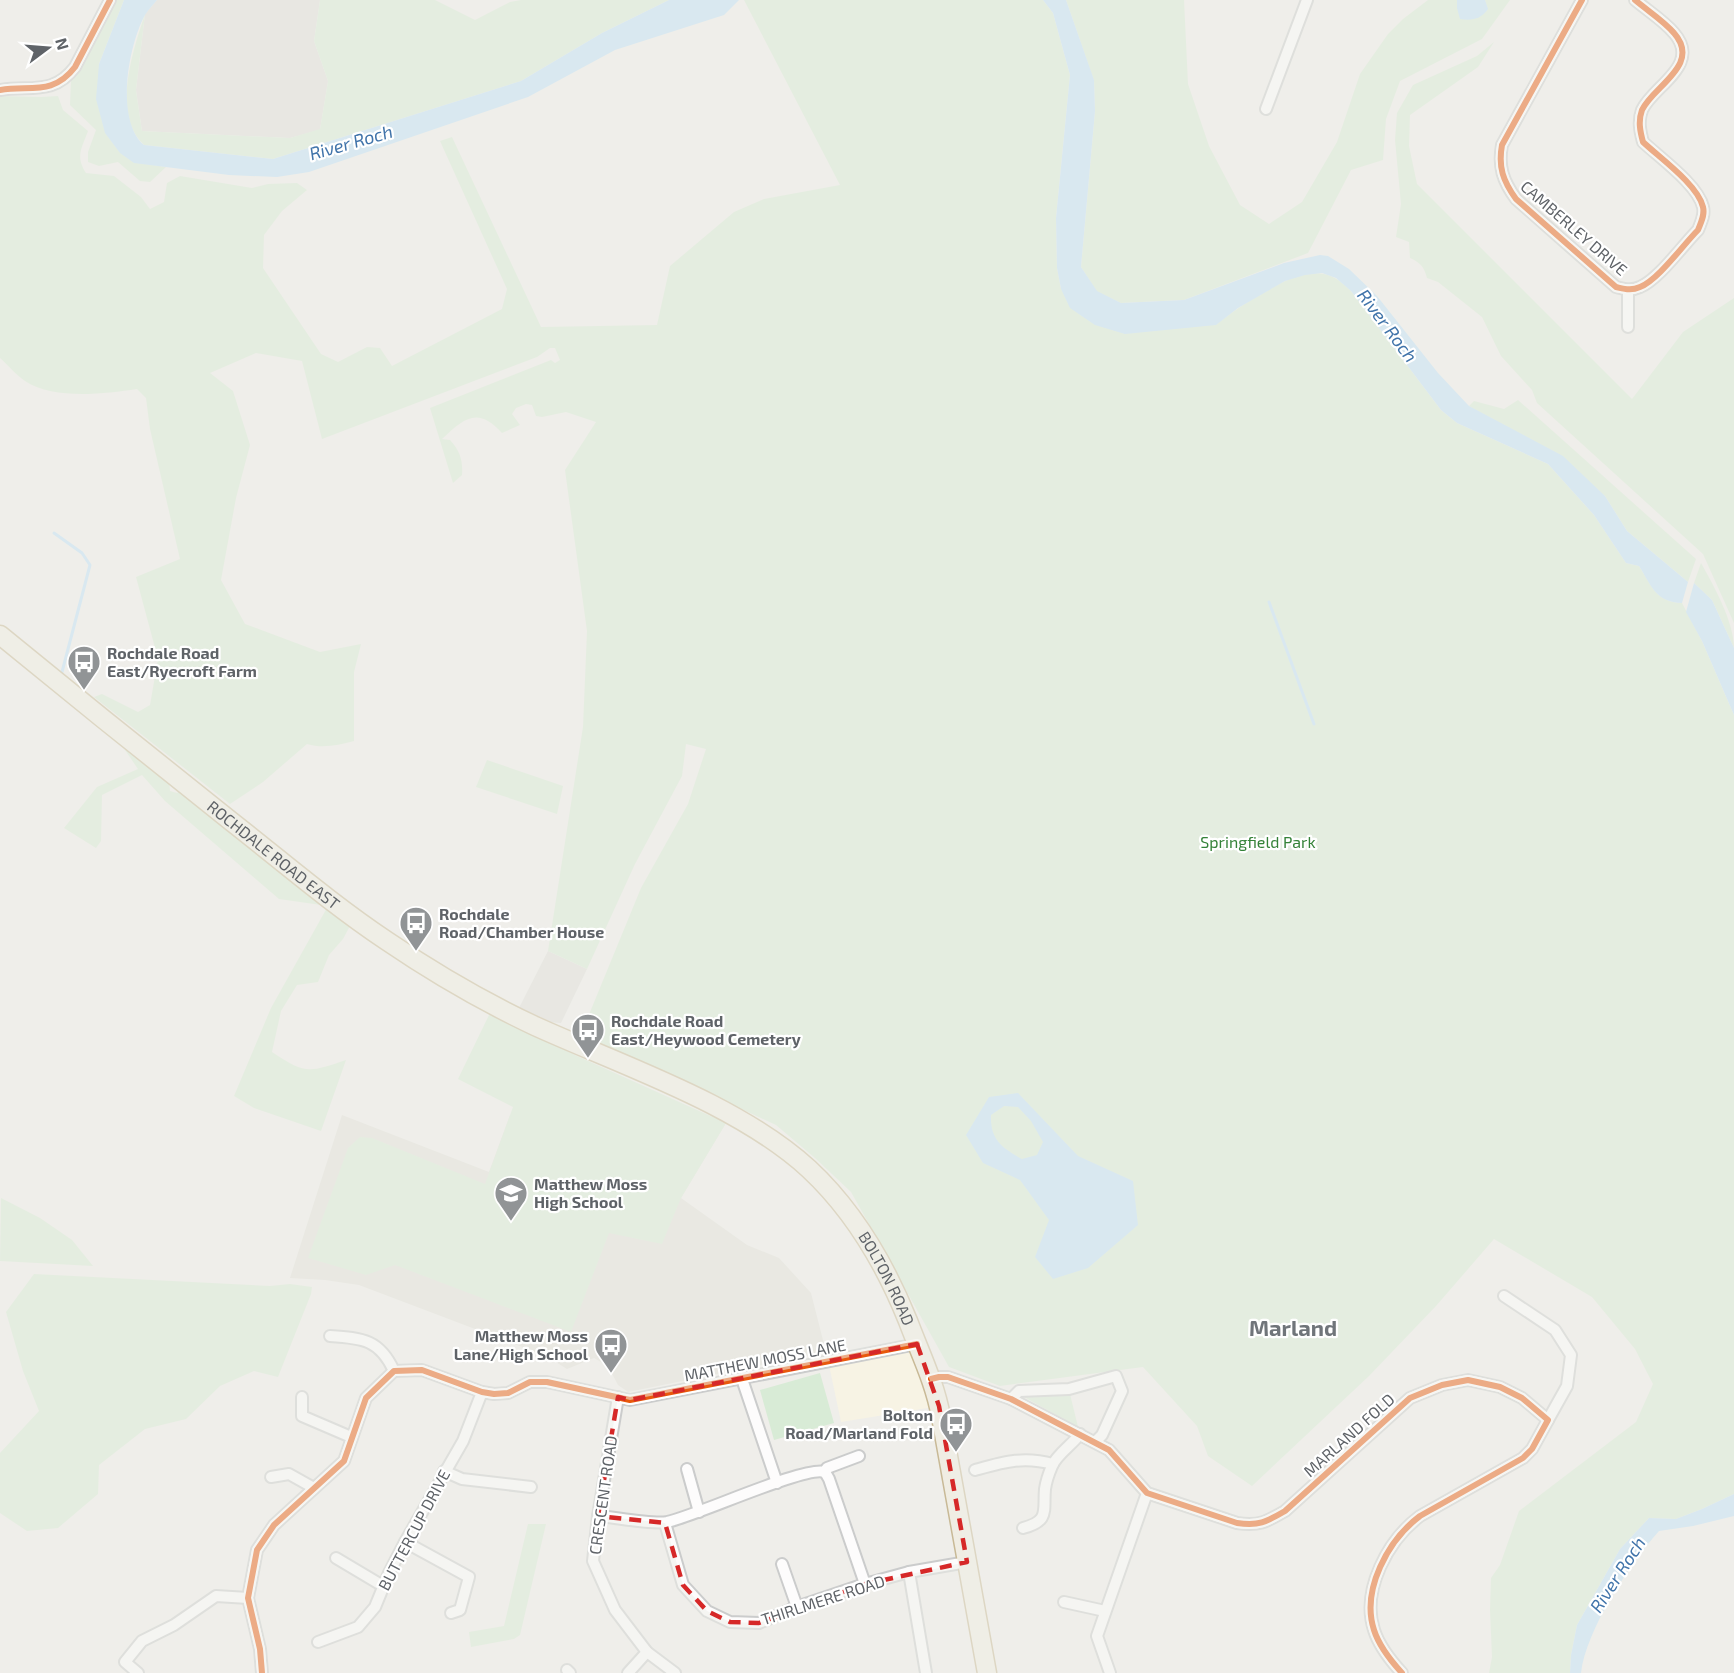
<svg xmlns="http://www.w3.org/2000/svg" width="1734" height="1673" font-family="'Exo 2',sans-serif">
<rect width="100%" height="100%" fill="#efeeea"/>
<polygon fill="#f7f3e4" points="911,1351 934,1407 841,1422 829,1365"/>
<g fill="#dfddda">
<polygon points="157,0 320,0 314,41 328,81 320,130 290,138 142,131 136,90 145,14"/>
<polygon points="548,951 587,969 561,1023 548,1022 519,1008"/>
</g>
<polygon fill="#e2e0da" points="342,1115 489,1172 510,1115 726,1123 681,1198 747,1245 779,1258 811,1293 826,1352 628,1392 618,1385 608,1366 594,1358 567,1369 546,1356 359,1285 325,1280 290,1278"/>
<g fill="#d8ebd6">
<polygon points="115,0 124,0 99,64 134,162 166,167 150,182 140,181 118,162 99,166 88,162 88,152 96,130 70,105 71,80"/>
<path d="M320,0H435L475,20L510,2L521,0H669L602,33L521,81L273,159L144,145C111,115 133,50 145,14L136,90L142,131L290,138L320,129L328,81L314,41Z"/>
<path d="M744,0H1043L1053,13L1070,75L1056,218L1057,268L1061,289L1215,325C1240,307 1292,267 1324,274C1335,276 1343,283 1351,291L1441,410L1457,423L1548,464L1594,515L1626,563L1639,566C1652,586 1656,602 1682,603L1702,641L1734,715V1494L1702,1509L1676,1519L1649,1518L1620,1549L1577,1625L1571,1655L1570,1673H1489L1492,1657L1490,1610L1491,1578L1500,1565L1519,1511L1636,1422L1653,1384L1635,1349L1592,1297L1494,1239L1436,1306L1369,1376L1252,1486L1208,1456L1197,1426L1143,1367L1000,1386L949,1367L851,1192L815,1158L776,1125L581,1034L641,888L688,804L706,749L686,744L682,776L635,864L587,969L548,951L583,727L587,631L565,470L596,422L566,412L542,417L536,416L532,405L526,404L516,408L512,414L520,425L502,433C478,406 464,418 442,439L450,440C460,451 463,460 462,475L453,483L430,408L551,360L555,363L560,360L555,348H550L537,357L322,439L302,361L256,353L210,373L233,391L250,445L236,498L221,580L245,624L320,652L361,644L354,672V741C338,745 323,749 307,744L263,782L230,804L94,697L102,694L138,712L150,705L158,659L136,577L180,559L150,429L146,398L137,389C103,394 54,400 25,381C16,375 8,365 0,358V96L41,97L58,96L63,110L88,131C82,148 75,156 86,173L114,176L141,197L150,209L164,202L167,183L180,176L252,188L268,184L297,183L307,190L282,211L264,235L263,268L321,354L338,362L367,347L380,348L392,366L502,309L507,289L440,141L452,137L541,327L657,325L670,266L734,212L764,199L840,185Z"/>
<polygon points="1066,0 1184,0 1188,84 1209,146 1240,205 1269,224 1302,202 1337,142 1360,74 1388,34 1403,19 1428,0 1457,0 1457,8 1487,9 1485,0 1510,0 1482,39 1400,81 1386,119 1383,160 1351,170 1308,253 1184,300 1121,303 1097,292 1081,267 1095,111 1094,81"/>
<path d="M1494,42L1478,67L1410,115L1409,146L1417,184L1632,399L1683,332L1734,298V623L1703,554L1537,403L1532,390L1501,356L1482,317L1438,282L1427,278C1424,267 1421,263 1410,258L1409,242L1396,237L1401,204L1395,140L1397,113L1413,85L1477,56Z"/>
<polygon points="1518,400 1696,559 1688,582 1627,531 1605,496 1469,406 1474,401 1504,409"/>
<path d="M1701,563C1714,586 1734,622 1734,648L1712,600L1694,583Z"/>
<path d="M127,747L169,780L170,791L177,793L181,790L351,924L343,939L329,955L318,982L297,985L281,1011L272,1052C305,1074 308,1073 346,1060L321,1131L254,1108L234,1096L271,1008L328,906L279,899L165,801L142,775L102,795L101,841L96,848L64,828L97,787L138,769L125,750Z"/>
<polygon points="487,760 563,786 557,814 476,787"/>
<polygon points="490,1013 577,1056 726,1123 681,1198 662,1244 609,1233 571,1332 395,1265 366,1275 308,1258 348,1148 360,1137 372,1138 485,1184 513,1107 458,1079"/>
<polygon points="1,1198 40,1218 72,1240 93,1266 0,1261"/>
<polygon points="34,1274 270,1286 290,1284 312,1287 311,1294 278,1377 254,1371 220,1386 186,1419 145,1429 99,1465 98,1494 58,1528 27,1531 0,1513 0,1453 39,1411 23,1371 6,1312"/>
<polygon points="820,1373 834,1423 774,1440 760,1390"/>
<polygon points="1070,1394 1078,1427 1024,1397 1026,1395"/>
<polygon points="528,1524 546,1524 520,1635 514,1639 471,1647 469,1632 504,1626"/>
</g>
<g fill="#bfe0f9" fill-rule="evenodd">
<path d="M124,0H157C153,5 148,10 145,15C128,46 115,120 144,145L273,159L521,81L602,33L669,0H739L724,15L615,50L528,97L309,172L277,177L229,175L134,163L120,153L105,133L96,99L99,64Z"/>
<path d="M1043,0H1066L1094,80L1095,111L1081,267L1097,291L1121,303L1184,300L1284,263L1320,255L1328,256L1349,269L1377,296L1438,373L1469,406L1563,456L1605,496L1627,531L1688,582L1682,603C1656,602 1652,587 1639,566L1626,563L1594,515L1548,464L1457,423L1441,410L1351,291L1336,278L1322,273L1305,275L1285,281L1238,308L1216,325L1125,334L1095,325L1070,308L1061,289L1057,268L1056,218L1070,75L1053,13Z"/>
<path d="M1457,0H1485L1488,9C1481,19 1472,21 1460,19L1457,8Z"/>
<polygon points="1694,583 1712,600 1734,648 1734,715 1702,641 1686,612"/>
<path d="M1018,1093L1078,1156L1133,1181L1138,1225L1088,1268L1053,1279L1035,1257L1049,1220L1020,1180L983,1163L966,1135L989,1097ZM1004,1106L1018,1107L1031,1121L1043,1142L1037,1155L1022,1159C1002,1148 990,1140 991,1115Z"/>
<path d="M1734,1494V1516L1693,1526L1659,1531C1630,1563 1586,1630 1581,1673H1570L1571,1655L1577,1625L1620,1549L1649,1518L1676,1519L1702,1509Z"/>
</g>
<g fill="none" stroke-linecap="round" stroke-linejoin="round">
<g stroke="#bfe0f9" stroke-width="3">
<polyline points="54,533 82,553 90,565 62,672"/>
<polyline points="1269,602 1314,724"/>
</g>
<g stroke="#cbcccc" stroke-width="14">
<g id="street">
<path d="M1582,0L1502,145C1498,167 1503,181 1516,199L1616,287C1625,289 1631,291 1640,287C1658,280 1683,245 1698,230C1701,222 1705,215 1703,207C1698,185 1660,158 1643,142C1640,131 1638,121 1642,110C1653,86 1702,65 1674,33C1664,21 1648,11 1635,0"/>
<path d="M0,90C30,85 53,96 75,67L110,0"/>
<polyline points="1266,109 1307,0"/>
<polyline points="1628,290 1628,327"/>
<polyline points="1504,1296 1555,1330 1571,1355 1567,1386 1548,1420"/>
<path d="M330,1336C363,1338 380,1340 394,1371"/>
<polyline points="742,1379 777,1483"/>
<path d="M931,1379L939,1377H948L1011,1399L1109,1450L1147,1493L1237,1523C1260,1526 1266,1522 1285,1511L1410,1398L1442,1385L1468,1380L1500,1387L1522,1398L1548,1420L1532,1449L1523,1458L1420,1516C1388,1540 1361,1590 1374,1630C1379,1646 1391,1661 1402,1673"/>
<polyline points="302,1397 302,1416 351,1437"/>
<polyline points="618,1397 598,1516 593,1561 615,1610 647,1652 675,1673"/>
<polyline points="1011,1399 1019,1391 1069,1389 1116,1376 1122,1391 1102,1435 1095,1442"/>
<polyline points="687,1469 699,1512"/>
<path d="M975,1470C1004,1462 1023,1456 1053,1464"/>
<polyline points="444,1471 462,1479 531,1487"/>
<polyline points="825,1472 829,1479 865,1584"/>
<polyline points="271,1477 289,1474 314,1488"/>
<path d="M598,1516C613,1517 654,1525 667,1522C696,1516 806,1465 825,1472L827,1468L859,1456"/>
<polyline points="665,1523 683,1585 707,1611 730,1622 759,1623 797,1607 865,1584 909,1572 967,1562"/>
<path d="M1023,1528C1050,1521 1043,1511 1045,1489C1046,1482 1049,1473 1052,1466C1057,1454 1072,1445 1080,1434"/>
<polyline points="405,1542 469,1577 460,1610 451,1613"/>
<polyline points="336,1558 383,1586"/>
<polyline points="782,1564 797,1607"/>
<polyline points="909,1572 926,1673"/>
<polyline points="1064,1602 1105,1611"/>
<polyline points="318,1642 358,1627 375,1607 389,1573 405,1542 463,1441 482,1392"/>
<polyline points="567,1670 570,1673"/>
<polyline points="138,1673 125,1662 142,1641 174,1625 216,1596 248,1598"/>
<polyline points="262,1673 260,1649 248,1598 257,1550 274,1525 344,1461 366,1398 394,1371 422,1370 482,1392 494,1394 508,1393 530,1382 547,1382 630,1400 917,1344"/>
<polyline points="628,1673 647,1652"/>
<polyline points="1110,1673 1097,1636 1147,1493"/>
</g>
</g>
<g stroke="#c8b996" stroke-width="21">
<g id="highway">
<path id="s1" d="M0,635C77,698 154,760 232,822C283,862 333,905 387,941C434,973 484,1002 535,1026C623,1066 738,1104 809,1169C854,1211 885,1264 908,1321C920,1353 935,1383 941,1417L987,1673"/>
</g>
</g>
<use href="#street" stroke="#fdfcfc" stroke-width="10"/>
<use href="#highway" stroke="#f0ede3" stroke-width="18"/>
<g stroke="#fff" stroke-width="10">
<g id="cycleway">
<path d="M1582,0L1502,145C1498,167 1503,181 1516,199L1616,287C1625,289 1631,291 1640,287C1658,280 1683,245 1698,230C1701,222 1705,215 1703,207C1698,185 1660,158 1643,142C1640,131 1638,121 1642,110C1653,86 1702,65 1674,33C1664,21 1648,11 1635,0"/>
<path d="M0,90C30,85 53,96 75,67L110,0"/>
<path d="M931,1379L939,1377H948L1011,1399L1109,1450L1147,1493L1237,1523C1260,1526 1266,1522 1285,1511L1410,1398L1442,1385L1468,1380L1500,1387L1522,1398L1548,1420L1532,1449L1523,1458L1420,1516C1388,1540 1361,1590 1374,1630C1379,1646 1391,1661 1402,1673"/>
<polyline points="262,1673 260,1649 248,1598 257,1550 274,1525 344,1461 366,1398 394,1371 422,1370 482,1392 494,1394 508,1393 530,1382 547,1382 630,1400 917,1344"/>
</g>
</g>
<use href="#cycleway" stroke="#e8590c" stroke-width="6"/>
</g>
<path d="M0 0H1734V1673H0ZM917,1344L939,1406L967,1562L865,1584L759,1623L730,1622L707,1611L683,1585L665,1523L598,1516L618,1397L630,1400Z" fill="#efeeea" fill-opacity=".55" fill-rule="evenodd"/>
<path fill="none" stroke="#d62828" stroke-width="4.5" stroke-dasharray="12 8" stroke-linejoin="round" d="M917,1344L939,1406L967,1562L865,1584L759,1623L730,1622L707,1611L683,1585L665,1523L598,1516L618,1397L630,1400Z"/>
<defs>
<g id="bus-pin" transform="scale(1.725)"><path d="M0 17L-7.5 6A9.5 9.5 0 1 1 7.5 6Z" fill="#919496" stroke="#fff"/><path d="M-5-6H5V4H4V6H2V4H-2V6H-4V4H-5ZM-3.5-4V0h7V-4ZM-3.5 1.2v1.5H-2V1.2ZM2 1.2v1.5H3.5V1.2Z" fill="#fff"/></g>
<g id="school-pin" transform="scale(1.725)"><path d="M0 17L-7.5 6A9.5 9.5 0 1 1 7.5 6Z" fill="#919496" stroke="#fff"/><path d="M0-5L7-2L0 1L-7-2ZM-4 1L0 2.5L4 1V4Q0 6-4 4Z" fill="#fff"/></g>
</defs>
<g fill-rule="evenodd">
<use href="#bus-pin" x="84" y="662"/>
<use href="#bus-pin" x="416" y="923"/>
<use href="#bus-pin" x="588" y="1030"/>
<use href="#school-pin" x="511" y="1193"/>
<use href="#bus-pin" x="611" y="1345"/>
<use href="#bus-pin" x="956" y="1424"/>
</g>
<g text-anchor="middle" stroke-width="4.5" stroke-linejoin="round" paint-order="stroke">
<g font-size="16" fill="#5f6368" stroke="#fff">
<text transform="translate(1574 228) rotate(41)" y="6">CAMBERLEY DRIVE</text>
<text dy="6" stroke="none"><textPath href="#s1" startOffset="351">ROCHDALE ROAD EAST</textPath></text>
<text dy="6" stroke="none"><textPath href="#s1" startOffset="1110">BOLTON ROAD</textPath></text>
<text transform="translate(765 1360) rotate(-11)" y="6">MATTHEW MOSS LANE</text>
<text transform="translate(1349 1435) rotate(-42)" y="6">MARLAND FOLD</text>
<text transform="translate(603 1495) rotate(-82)" y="6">CRESCENT ROAD</text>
<text transform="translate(414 1530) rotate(-62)" y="6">BUTTERCUP DRIVE</text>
<text transform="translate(823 1600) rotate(-18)" y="6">THIRLMERE ROAD</text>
</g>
<g font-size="16" font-weight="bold" fill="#5f6368" stroke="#fff" text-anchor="start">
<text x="107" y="659">Rochdale Road<tspan x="107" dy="18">East/Ryecroft Farm</tspan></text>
<text x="439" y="920">Rochdale<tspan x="439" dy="18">Road/Chamber House</tspan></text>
<text x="611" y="1027">Rochdale Road<tspan x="611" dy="18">East/Heywood Cemetery</tspan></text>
<text x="534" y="1190">Matthew Moss<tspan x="534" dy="18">High School</tspan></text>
<text x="588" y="1342" text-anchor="end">Matthew Moss<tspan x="588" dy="18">Lane/High School</tspan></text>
<text x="933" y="1421" text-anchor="end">Bolton<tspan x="933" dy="18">Road/Marland Fold</tspan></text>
</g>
<g font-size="16" fill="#348238" stroke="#fff">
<text x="1258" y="848">Springfield Park</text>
</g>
<g font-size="18" font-style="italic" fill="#4174aa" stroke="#fff">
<text transform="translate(351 143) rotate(-16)" y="6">River Roch</text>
<text transform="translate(1387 326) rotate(53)" y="6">River Roch</text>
<text transform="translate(1618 1575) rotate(-57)" y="6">River Roch</text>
</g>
<g font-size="22" font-weight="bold" fill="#70757a" stroke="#fff">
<text x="1293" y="1336">Marland</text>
</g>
</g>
<g transform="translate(48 48) rotate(74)" stroke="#ffffff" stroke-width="4.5" paint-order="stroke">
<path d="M0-4.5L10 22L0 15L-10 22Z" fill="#5f6368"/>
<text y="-9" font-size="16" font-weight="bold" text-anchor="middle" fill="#5f6368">N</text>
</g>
</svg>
